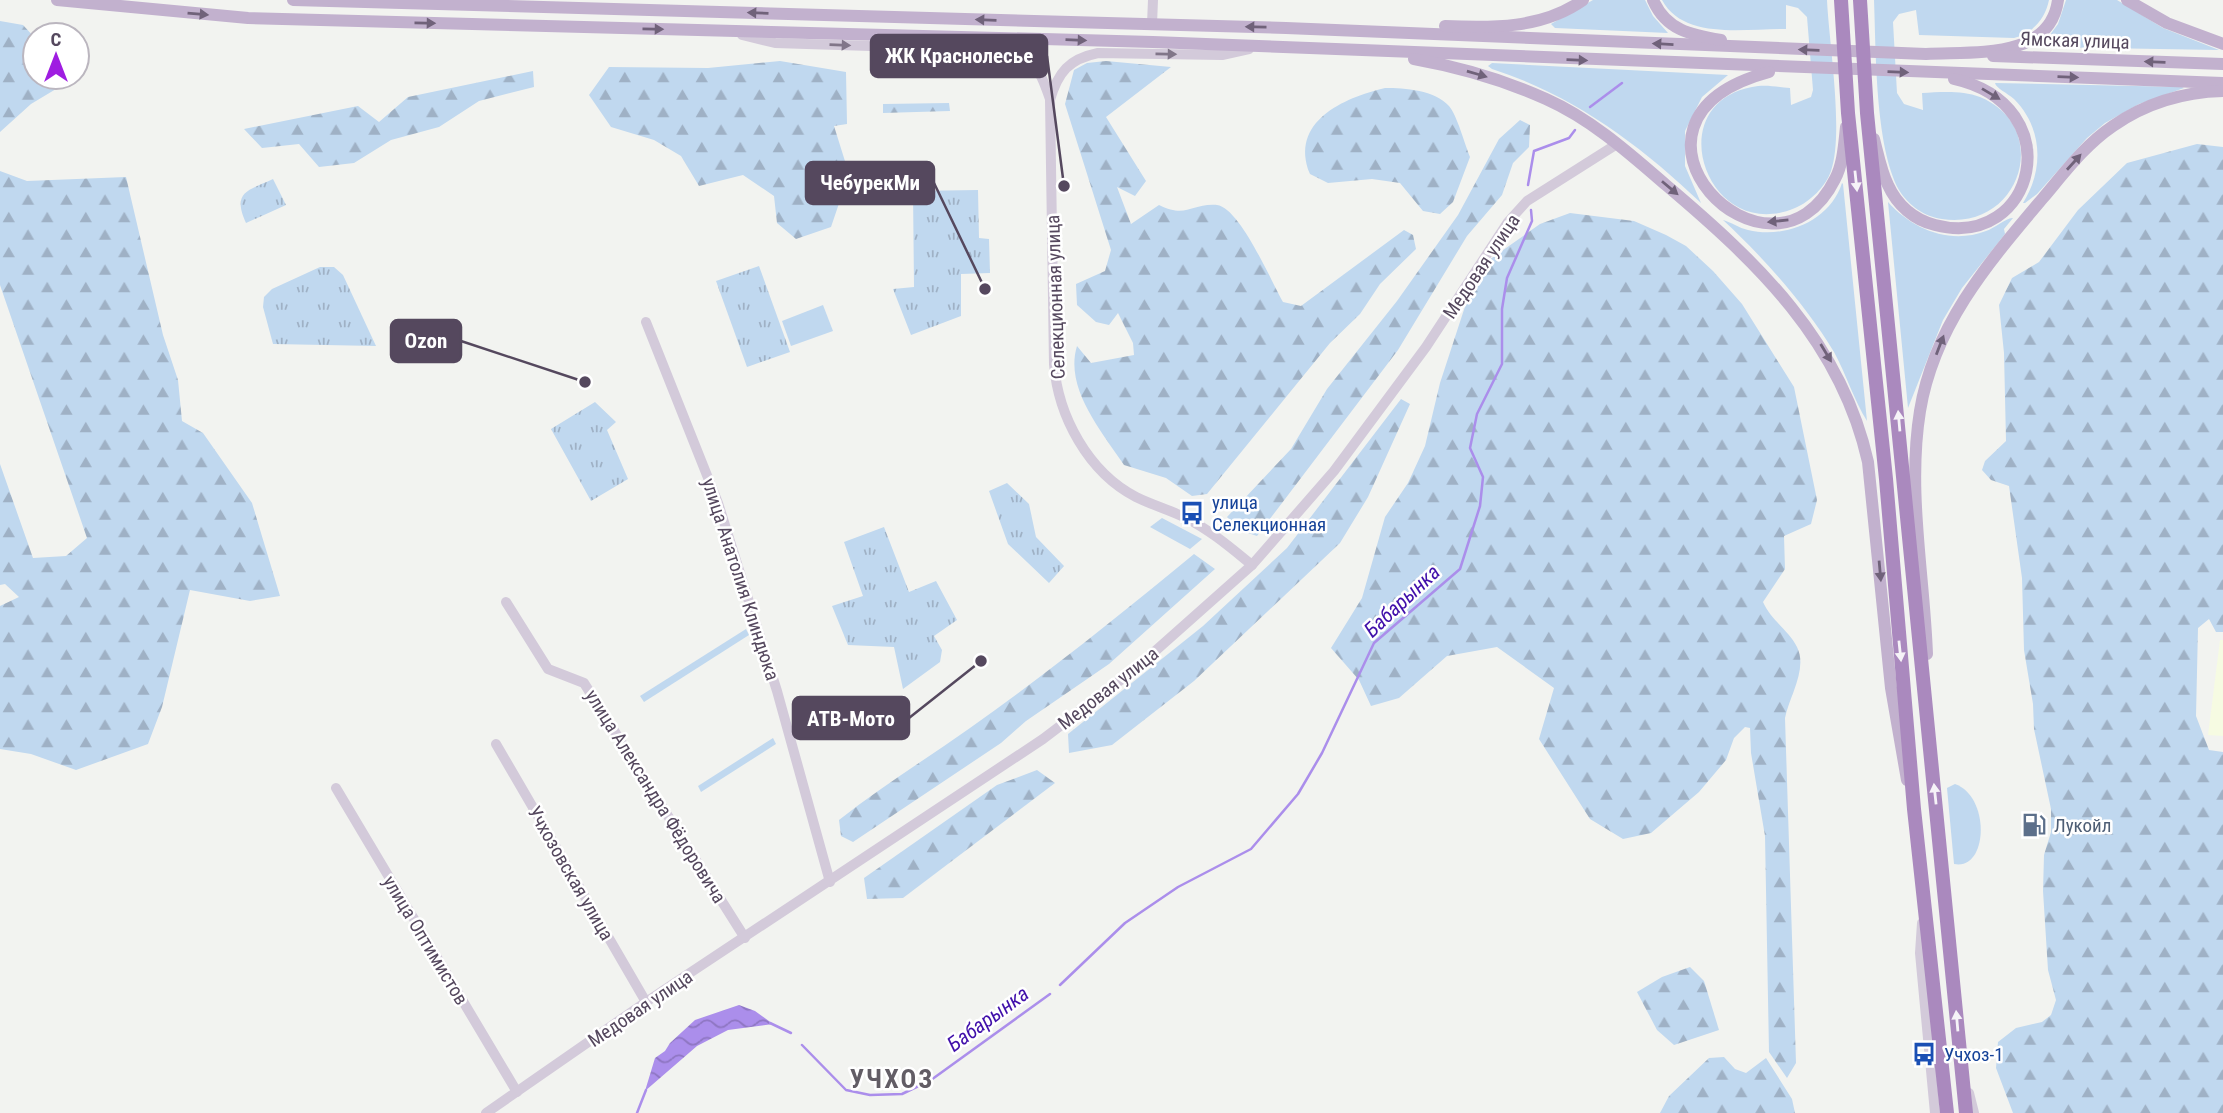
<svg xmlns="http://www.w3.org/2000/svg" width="2223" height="1113" font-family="'Roboto Condensed',sans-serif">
<defs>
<pattern id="forest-firs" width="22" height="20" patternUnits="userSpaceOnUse" patternTransform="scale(1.75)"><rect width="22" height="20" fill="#c0d8ef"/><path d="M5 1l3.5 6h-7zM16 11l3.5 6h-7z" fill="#9fb1c5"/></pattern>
<pattern id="park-tufts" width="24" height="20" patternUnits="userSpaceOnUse" patternTransform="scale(1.75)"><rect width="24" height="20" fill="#c0d8ef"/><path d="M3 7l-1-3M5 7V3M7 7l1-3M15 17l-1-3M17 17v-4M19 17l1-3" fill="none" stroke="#9fb1c5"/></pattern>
<pattern id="water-waves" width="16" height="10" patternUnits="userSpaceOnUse" patternTransform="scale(1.75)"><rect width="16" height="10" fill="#ab8eeb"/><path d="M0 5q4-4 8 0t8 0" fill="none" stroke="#8e76c2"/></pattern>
</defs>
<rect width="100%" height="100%" fill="#f2f3f0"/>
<polygon fill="#f6fbe2" points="2220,640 2223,640 2223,736 2208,735"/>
<g fill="#c0d8ef">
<polygon points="1593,0 1645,0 1653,16 1668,33 1555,28 1551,24"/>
<path d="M1662,0H1827C1829,43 1844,133 1831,171C1826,186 1810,202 1795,208C1708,245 1658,105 1752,87C1765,84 1777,87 1790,88L1791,105L1811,97L1813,90L1807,17L1798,8L1786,5V29C1747,28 1684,41 1662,0Z"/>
<path d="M1874,0H2049C2045,19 2033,33 2014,38L1919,35L1916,10L1899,14L1893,22L1897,93L1904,104L1923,110L1922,93C1940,92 1962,90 1980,97C2053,127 2021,231 1942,219C1925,217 1908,205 1899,190C1875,146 1876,51 1874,0Z"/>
<polygon points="2066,0 2117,0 2163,28 2219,50 2041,47 2058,24"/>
<path d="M1492,63L1728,75L1702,97L1685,131V166L1701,203C1640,145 1573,95 1492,69L1488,66Z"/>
<path d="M1995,83L2182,87L2184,88L2139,104L2105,123L2087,138L2037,194L2025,203H2023C2044,170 2043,128 2014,99C2007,93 1996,88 1995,83Z"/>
<path d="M1842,183L1843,184L1867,421C1854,400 1846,374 1834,352C1805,304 1763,257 1723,220C1731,222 1739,228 1748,230C1785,239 1830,221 1842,183Z"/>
<path d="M1888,202C1912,229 1950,245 1986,231C1995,228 2007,217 2013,218L2004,229L2005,234L1962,288L1943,320L1908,408Z"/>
<polygon points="823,305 833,331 791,346 782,321"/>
<polygon points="1162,518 1202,539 1190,549 1150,527"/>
<polygon points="746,629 749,635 644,702 640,696"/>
<polygon points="773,738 776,744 701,792 698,786"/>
<path d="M1955,784C1991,797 1988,871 1954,864L1947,788Z"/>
</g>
<g fill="url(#forest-firs)">
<polygon points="0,21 23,25 35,38 35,77 60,77 61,86 31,104 0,132"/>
<polygon points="780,61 846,72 847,124 834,126 849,174 831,227 796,239 777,223 774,196 743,175 699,186 681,156 654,140 611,127 589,95 609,67 708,68"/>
<path d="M1106,61L1171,67L1106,117L1146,181L1135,196L1117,187L1131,224L1159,205C1187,219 1191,203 1217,205C1240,208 1271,281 1283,302L1301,306L1404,230L1413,235L1416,249L1380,284L1360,314L1330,343L1207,494L1192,496L1166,478L1124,465C1102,432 1064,388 1077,346L1091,363L1134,355L1133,343L1118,313L1109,325L1096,322L1077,305L1076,284L1105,271L1111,250L1065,104L1074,70L1087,63Z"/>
<polygon points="533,71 534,87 479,101 439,127 391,140 354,163 319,167 299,144 262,148 244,129 358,106 379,122 408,97"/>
<path d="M1385,88C1405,88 1435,90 1449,106C1457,115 1465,145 1470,157L1453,202L1440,214L1423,211L1400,183L1372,179L1328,183L1310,174C1289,122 1343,98 1385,88Z"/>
<polygon points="949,103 950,111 883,113 883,104"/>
<polygon points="1520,120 1530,125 1529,147 1513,163 1502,195 1467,236 1398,350 1257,536 1239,530 1227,517 1291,449 1327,389 1397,301 1458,215 1499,139"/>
<polygon points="2197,144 2223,147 2223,632 2216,632 2209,619 2198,628 2196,716 2209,750 2223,752 2223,1113 2013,1113 1996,1068 1998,1042 2016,1028 2042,1022 2051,1015 2056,1000 2048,970 2043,891 2044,855 2051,832 2051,809 2034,729 2033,704 2024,650 2022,578 2009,486 1991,480 1982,470 1985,461 2006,441 2004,353 1999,305 2012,278 2039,262 2078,210 2127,163"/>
<polygon points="0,171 27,181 126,177 163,335 178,380 182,421 203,433 252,503 280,596 250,601 190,590 162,707 148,744 76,770 31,754 0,749 0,606 19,597 5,584 0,585 0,464 33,558 66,556 87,538 0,285"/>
<path d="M1570,213L1634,221L1666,235L1686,246L1713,271L1742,304L1794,387L1817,500L1811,524L1784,536L1785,569L1763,602C1771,620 1789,631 1797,647C1808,669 1789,697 1785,718L1796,1063L1787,1078L1769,1052L1765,836L1751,753L1750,728L1745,727L1734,738L1726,760L1699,792L1651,833L1623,839L1590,819L1539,739L1554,688L1497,647L1447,656L1399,698L1371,706L1359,680L1331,648L1362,598L1385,517L1408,483L1425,446L1440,383L1474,279L1489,260L1540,224Z"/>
<polygon points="1401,399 1410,404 1368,497 1340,543 1194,681 1112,745 1069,753 1068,734 1203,626 1287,548"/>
<path d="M1194,554L1215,569L1109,664L1026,721L1001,743L853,842L841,836L839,820C881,787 926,759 970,728C1047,674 1121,614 1194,554Z"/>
<polygon points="1037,770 1055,783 903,898 867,899 864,878 997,785"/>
<polygon points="1690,967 1704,981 1719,1030 1674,1045 1657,1030 1637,992 1662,977"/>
<polygon points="1724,1057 1735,1069 1746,1073 1766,1058 1792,1099 1795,1113 1660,1113 1669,1096 1709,1058"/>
</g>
<g fill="url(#park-tufts)">
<path d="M273,179L286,205L246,223C232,192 247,191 273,179Z"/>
<polygon points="978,190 979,238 989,239 990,273 961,274 961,316 911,335 893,289 914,287 913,191"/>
<polygon points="759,266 790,352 747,367 716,281"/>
<polygon points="320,267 334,267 343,275 376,346 273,344 263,307 264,297 272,289"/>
<polygon points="595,402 616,422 607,430 628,479 591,501 551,429"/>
<polygon points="1007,483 1029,504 1036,537 1064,566 1049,583 1008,544 989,491"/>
<polygon points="884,527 909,592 936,581 957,620 934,636 942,650 940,662 903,689 894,647 848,645 832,606 863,596 844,542"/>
</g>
<polygon fill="url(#water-waves)" points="739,1005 755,1011 773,1024 728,1030 697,1046 645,1091 655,1058 665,1051 670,1043 695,1020"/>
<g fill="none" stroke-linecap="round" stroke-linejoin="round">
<g stroke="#ab8eeb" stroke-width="2.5">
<polyline points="1590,107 1622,83"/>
<polyline points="1528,185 1534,151 1569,138 1575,130"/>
<polyline points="1060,985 1125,923 1178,887 1251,849 1298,794 1322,753 1374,643 1460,569 1480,506 1483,477 1470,448 1477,414 1502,364 1502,309 1507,278 1532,221 1531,210"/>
<polyline points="770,1023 791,1033"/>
<polyline points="802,1045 846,1090 870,1095 902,1094 931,1080 1050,994"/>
<polyline points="637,1113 646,1090"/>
</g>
<g stroke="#d3cada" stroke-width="10">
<polyline points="1152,24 1153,0"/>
<path d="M742,35L775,43L998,50C1034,58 1038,65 1050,99"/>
<path d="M1249,49L1222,55L1098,53C1069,59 1058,72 1050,100L1054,364C1058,416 1088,472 1136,497C1152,505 1170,510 1186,518C1210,530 1231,548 1252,565"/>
<polyline points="646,322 718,503 777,691 830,882"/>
<polyline points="506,602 548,669 584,683 745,938"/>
<polyline points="496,744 646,1002"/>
<polyline points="336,788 517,1092"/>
<polyline points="1922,923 1920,953 1935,1113"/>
<polyline points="1969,1093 1974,1113"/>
<polyline points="486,1113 646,1002 1043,739 1135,669 1252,565 1334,471 1426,347 1508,222 1527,201 1617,144"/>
</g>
<g stroke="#c2b1ce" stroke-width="12">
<polyline points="57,0 248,18 1153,42 2223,83"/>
<path d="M293,0L1286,28L1926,54C1971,51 2050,61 2058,0"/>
<path d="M1653,0C1666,30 1691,35 1721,40"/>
<polyline points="2127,0 2167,23 2223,44"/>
<path d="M1445,26C1492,28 1542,29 1583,0"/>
<polyline points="1993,56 2223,64"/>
<path d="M1414,59C1459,67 1504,80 1546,99C1591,119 1629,153 1666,185C1757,262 1841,341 1868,462L1891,688L1907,780"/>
<path d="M1769,72C1587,121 1771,308 1835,179C1843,164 1844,145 1846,127"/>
<path d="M1874,139C1878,154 1881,171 1888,185C1897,205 1914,220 1935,225C2036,251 2071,105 1954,79"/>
<path d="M1927,654C1924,573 1907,491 1920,411C1934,325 1989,262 2043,198C2065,172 2085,145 2113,126C2146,103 2183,92 2223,91"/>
</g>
<g stroke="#aa89be" stroke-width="14">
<polyline points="1841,0 1848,113 1886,479 1914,809 1947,1113"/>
<polyline points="1860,0 1867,113 1966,1113"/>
</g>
</g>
<defs><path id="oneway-solid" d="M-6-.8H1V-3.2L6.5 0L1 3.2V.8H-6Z" transform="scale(1.75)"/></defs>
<g fill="#70627a">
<use href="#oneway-solid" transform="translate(758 13) rotate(-178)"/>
<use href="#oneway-solid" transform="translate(198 14) rotate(5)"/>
<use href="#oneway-solid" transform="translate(986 20) rotate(-178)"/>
<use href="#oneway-solid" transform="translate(425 23) rotate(1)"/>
<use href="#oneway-solid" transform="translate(1256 27) rotate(-179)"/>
<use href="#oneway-solid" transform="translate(653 29) rotate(1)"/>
<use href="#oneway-solid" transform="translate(1076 40) rotate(2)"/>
<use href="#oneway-solid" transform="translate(1663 44) rotate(-177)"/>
<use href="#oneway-solid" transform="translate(1809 50) rotate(-178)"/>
<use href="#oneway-solid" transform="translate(1577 60) rotate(2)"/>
<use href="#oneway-solid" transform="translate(2155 62) rotate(-178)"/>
<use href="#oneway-solid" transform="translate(1898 72) rotate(2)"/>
<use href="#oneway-solid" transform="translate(1477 74) rotate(16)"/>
<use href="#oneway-solid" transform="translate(2068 77) rotate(2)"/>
<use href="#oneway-solid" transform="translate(1991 94) rotate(31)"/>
<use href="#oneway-solid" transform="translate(2074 162) rotate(-48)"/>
<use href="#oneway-solid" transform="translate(1670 188) rotate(40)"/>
<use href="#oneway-solid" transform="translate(1778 221) rotate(174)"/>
<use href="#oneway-solid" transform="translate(1940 345) rotate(-69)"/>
<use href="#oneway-solid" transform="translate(1826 353) rotate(59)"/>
<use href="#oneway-solid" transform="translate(1880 571) rotate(85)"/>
</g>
<g fill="#817689">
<use href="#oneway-solid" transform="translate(840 45) rotate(2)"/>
<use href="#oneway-solid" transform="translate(1166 54) rotate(1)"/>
</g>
<g fill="#f6f3f8">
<use href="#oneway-solid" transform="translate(1856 181) rotate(84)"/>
<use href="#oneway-solid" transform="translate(1899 421) rotate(-95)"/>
<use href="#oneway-solid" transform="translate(1900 651) rotate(84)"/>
<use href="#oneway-solid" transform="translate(1935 794) rotate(-96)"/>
<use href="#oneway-solid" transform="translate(1957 1021) rotate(-95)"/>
</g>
<defs>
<g id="bus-bare" transform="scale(1.89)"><path d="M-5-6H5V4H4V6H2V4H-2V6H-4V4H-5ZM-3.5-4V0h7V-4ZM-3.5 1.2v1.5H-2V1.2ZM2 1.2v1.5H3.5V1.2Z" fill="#1a4fb4" stroke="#fff" stroke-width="2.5" paint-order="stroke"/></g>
<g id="fuel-bare" transform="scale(1.89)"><path d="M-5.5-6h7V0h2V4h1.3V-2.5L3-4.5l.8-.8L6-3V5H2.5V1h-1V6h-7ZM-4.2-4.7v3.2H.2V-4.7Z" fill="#5c6f8a" stroke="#fff" stroke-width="2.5" paint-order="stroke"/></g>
</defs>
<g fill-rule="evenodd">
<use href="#bus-bare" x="1192" y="513"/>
<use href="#fuel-bare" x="2034" y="825"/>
<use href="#bus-bare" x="1924" y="1054"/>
</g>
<g text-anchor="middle" stroke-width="5" stroke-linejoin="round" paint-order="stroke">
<g font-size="19" fill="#55485e" stroke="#fff">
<text transform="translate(2075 40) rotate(2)" y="7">Ямская улица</text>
<text transform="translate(1481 266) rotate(-56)" y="7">Медовая улица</text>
<text transform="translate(1055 297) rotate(-92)" y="7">Селекционная улица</text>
<text transform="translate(741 579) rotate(72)" y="7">улица Анатолия Клиндюка</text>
<text transform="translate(1108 688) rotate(-38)" y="7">Медовая улица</text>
<text transform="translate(656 796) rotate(58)" y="7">улица Александра Фёдоровича</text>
<text transform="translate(571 873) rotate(60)" y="7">Учхозовская улица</text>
<text transform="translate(426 940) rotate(59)" y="7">улица Оптимистов</text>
<text transform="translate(640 1008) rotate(-34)" y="7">Медовая улица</text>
</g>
<g font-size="19" fill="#164399" stroke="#fff" text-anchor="start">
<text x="1212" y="509">улица<tspan x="1212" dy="22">Селекционная</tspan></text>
<text x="1944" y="1061">Учхоз-1</text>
</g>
<g font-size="19" fill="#4e5e75" stroke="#fff" text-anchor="start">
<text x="2054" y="832">Лукойл</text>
</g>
<g font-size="21" font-style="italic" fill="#400faa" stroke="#fff">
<text transform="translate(1402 601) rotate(-43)" y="7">Бабарынка</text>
<text transform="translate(988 1019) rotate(-36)" y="7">Бабарынка</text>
</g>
<g font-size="26" font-weight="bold" letter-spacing="2" fill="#625d65" stroke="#fff">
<text x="892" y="1088">УЧХОЗ</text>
</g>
</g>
<path fill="none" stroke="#55485e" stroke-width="2.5" d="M1064 186L1047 56M985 289L934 183M585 382L461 341M981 661L909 718"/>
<g fill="#55485e" stroke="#fff" stroke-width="2.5">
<circle cx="1064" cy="186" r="7"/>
<circle cx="985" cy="289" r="7"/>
<circle cx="585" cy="382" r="7"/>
<circle cx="981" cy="661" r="7"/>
</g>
<g fill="#55485e" stroke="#55485e" stroke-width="2.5">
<rect x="871" y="35" width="176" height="42" rx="7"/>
<rect x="806" y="162" width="128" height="42" rx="7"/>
<rect x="391" y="320" width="70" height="42" rx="7"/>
<rect x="793" y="697" width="116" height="42" rx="7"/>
</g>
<g font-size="21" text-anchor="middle" font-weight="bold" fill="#fff">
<text x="959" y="63">ЖК Краснолесье</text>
<text x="870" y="190">ЧебурекМи</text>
<text x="426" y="348">Ozon</text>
<text x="851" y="726">АТВ-Мото</text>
</g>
<g transform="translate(56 56)"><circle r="33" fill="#ffffff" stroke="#bbb6bf" stroke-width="2"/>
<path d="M0-5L12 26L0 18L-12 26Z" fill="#9f1de1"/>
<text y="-10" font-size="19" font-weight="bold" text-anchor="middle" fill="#55485e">С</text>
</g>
</svg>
